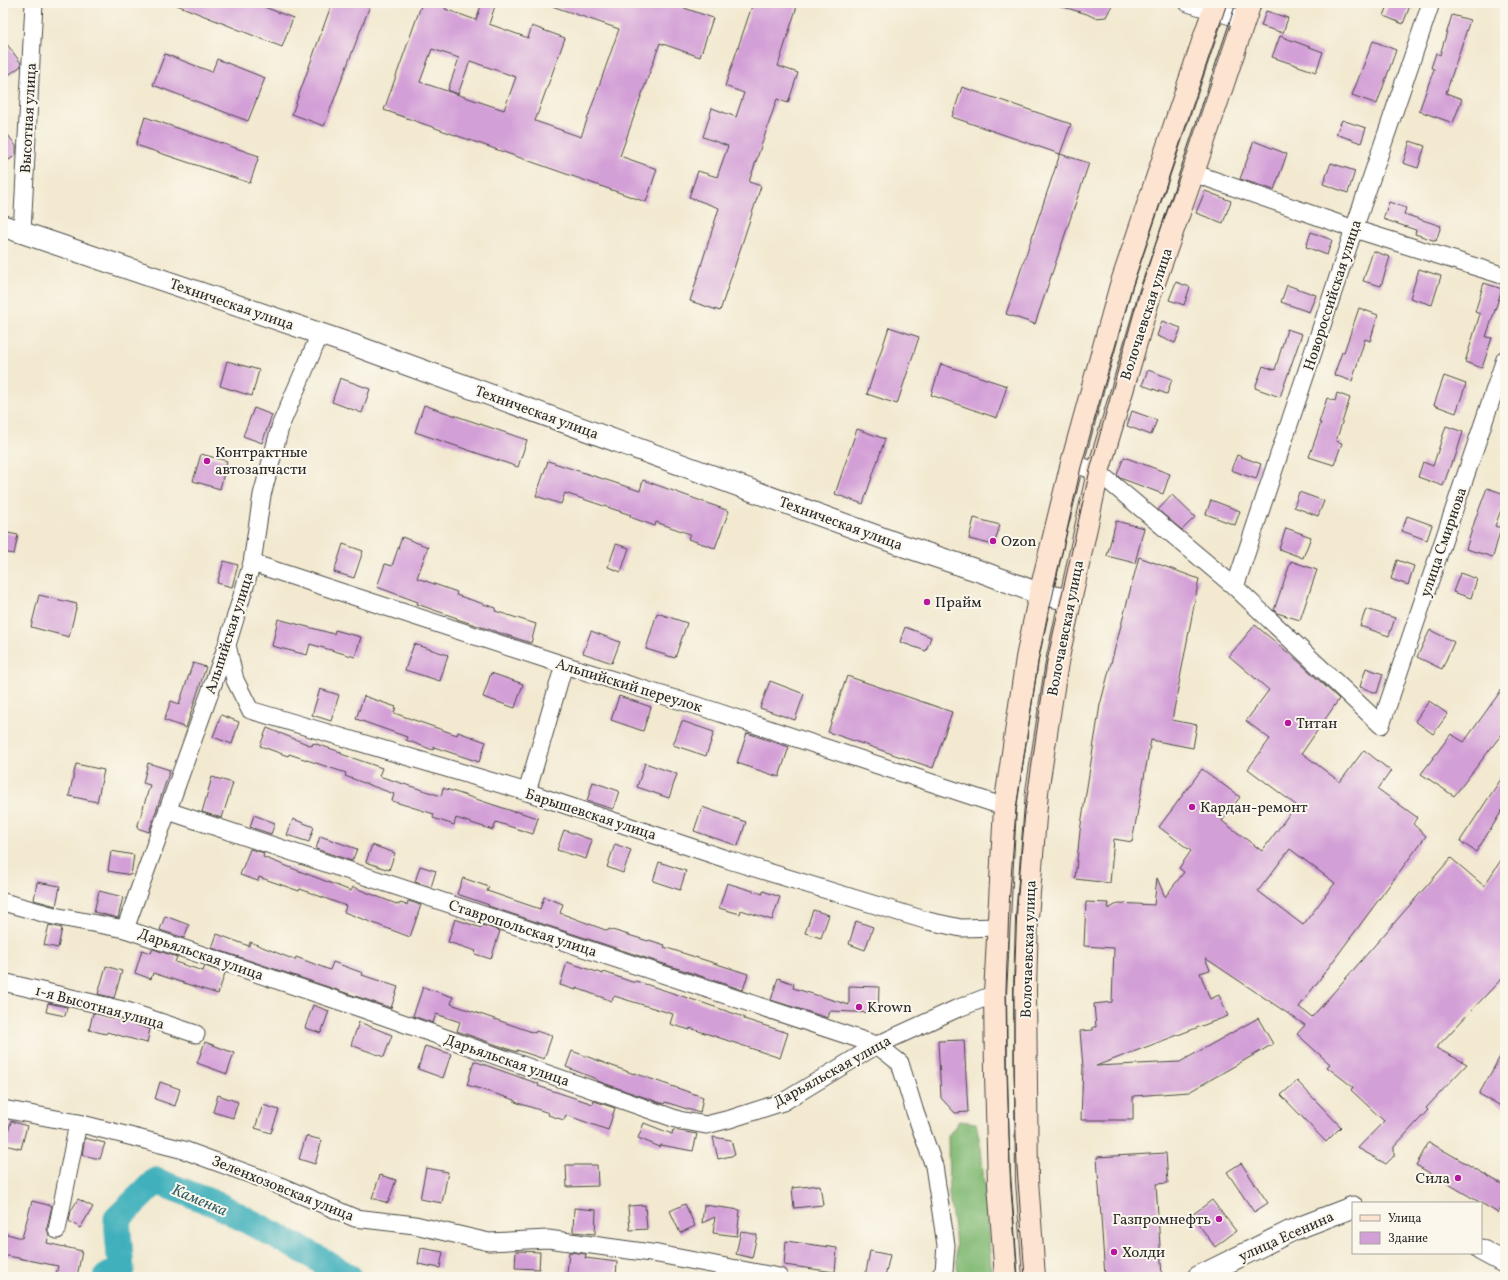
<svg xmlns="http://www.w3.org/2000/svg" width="1508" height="1280" font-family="Vollkorn,serif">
<rect width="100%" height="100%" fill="#fbf7ec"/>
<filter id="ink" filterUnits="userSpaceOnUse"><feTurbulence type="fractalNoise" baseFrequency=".025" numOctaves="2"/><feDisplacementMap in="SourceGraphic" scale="8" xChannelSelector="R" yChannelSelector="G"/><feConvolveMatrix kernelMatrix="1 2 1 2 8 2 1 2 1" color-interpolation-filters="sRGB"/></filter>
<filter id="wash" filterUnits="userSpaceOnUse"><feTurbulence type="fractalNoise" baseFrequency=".012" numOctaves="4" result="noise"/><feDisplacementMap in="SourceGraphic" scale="16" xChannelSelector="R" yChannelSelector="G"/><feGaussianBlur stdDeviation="0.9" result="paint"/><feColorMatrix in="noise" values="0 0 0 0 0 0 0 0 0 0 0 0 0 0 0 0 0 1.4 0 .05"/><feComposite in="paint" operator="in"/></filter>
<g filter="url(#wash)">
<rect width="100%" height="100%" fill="#f2e9d0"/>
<polygon fill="#86bc78" stroke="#587452" points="959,1121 976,1123 981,1149 992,1277 958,1277 955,1235 949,1196 948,1136"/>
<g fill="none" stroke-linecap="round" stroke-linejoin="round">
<polyline stroke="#41b0bc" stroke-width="27" points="107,1277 121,1269 117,1219 156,1181 218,1205 303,1250 349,1277"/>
</g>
<g id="blocks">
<g fill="#d39fd7" fill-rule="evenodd">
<polygon points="172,3 254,3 293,18 282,47"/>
<polygon points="332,3 371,3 324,126 292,114"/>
<path d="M422,3H447L445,9L476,20L482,3H496L489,24L528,38L532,26L565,38L535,121L581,137L619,29L549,5L550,3H670L713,18L700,57L660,43L620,156L657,169L646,202L384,110ZM432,49L459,58L448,90L458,94L470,61L516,77L504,110L420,82Z"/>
<polygon points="753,3 798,3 778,66 798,73 788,103 777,99 749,182 761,186 720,311 690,301 719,208 689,197 698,171 717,177 728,146 703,137 712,108 736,117 744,93 725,86"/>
<polygon points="1060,3 1113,3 1106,17 1095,18 1087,14 1060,6"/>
<polygon points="1389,3 1411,3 1403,24 1384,16"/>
<polygon points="1266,11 1288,18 1283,33 1261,26"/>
<polygon points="1452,15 1470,20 1446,93 1462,99 1453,123 1419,111 1434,69 1431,68 1436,53 1440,55"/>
<polygon points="1280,36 1323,52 1316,72 1272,57"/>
<polygon points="3,39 21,63 21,66 3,79"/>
<polygon points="1373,41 1396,50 1377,104 1352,95"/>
<polygon points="165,54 212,72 217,59 265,78 248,121 153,85"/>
<polygon points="962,87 1071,124 1060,154 952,117"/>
<polygon points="145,117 259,156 250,183 136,145"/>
<polygon points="1342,120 1366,128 1361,143 1336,134"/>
<polygon points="3,128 16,146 16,155 3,164"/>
<polygon points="1254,141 1287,154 1274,190 1240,179"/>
<polygon points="1410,141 1425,146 1418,168 1403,163"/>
<polygon points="1060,154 1089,163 1035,324 1006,314"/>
<polygon points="1331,163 1355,171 1348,193 1323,184"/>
<polygon points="1205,191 1231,201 1223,223 1196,213"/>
<polygon points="1389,202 1406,208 1404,214 1441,226 1436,241 1415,234 1416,230 1383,219"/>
<polygon points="1311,232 1332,240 1327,255 1306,247"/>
<polygon points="1373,251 1390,257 1381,286 1363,281"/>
<polygon points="1419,269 1441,276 1432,305 1410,298"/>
<polygon points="1176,282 1190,287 1184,305 1169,300"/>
<polygon points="1484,283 1502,289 1486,337 1492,338 1482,368 1465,362 1480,314 1475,312"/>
<polygon points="1287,285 1316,295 1309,312 1281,302"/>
<polygon points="1359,308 1378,315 1370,341 1365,339 1352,381 1334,375 1342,352 1344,352"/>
<polygon points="1162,321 1181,328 1175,343 1157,336"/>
<polygon points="889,327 919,337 897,404 867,394"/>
<polygon points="1287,329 1302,334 1280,397 1255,388 1263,366 1275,370"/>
<polygon points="227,361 259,370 252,396 220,386"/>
<polygon points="941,364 1007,386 997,418 931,395"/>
<polygon points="1148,370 1172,379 1167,394 1142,385"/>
<polygon points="1444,376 1466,384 1456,413 1434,405"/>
<polygon points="340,378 370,389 362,413 332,402"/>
<polygon points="1337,393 1350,398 1336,441 1342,443 1334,465 1309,457 1321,423 1319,423 1327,398 1335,401"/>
<polygon points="424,405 527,440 518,467 415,432"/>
<polygon points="254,408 272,415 262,443 243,436"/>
<polygon points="1132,411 1157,420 1151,435 1127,426"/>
<polygon points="1446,426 1463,432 1454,461 1452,461 1443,486 1418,477 1423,462 1433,466"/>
<polygon points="857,429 885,439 863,504 835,494"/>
<polygon points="201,454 227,461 220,489 193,481"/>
<polygon points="1237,455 1261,464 1256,479 1231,470"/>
<polygon points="1124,457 1170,474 1163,494 1120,478 1117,475"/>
<polygon points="548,461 640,491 643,480 729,511 715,548 688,539 690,534 656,522 655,526 630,517 631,515 565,493 561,504 536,496"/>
<polygon points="1487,488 1505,494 1505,499 1495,526 1501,528 1493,557 1466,549 1475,520"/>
<polygon points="1299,492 1324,501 1318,516 1294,507"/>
<polygon points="1172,495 1195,517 1182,530 1158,510"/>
<polygon points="1211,500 1240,511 1235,525 1206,514"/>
<polygon points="1407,516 1432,525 1427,540 1402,531"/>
<polygon points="974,518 1000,525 994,545 969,539"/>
<polygon points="1116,521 1144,528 1135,563 1107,556"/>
<polygon points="1286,528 1311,537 1303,558 1279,549"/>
<polygon points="3,532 18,535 14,554 3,552"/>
<polygon points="402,537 428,547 417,578 457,592 456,595 496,608 495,611 536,624 531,643 457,619 457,618 417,604 418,602 377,587 385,564 392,566"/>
<polygon points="343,544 363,551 354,578 334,572"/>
<polygon points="616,544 629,548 621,572 608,567"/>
<polygon points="1139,557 1199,579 1172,720 1197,725 1193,748 1151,740 1132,842 1114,839 1110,883 1075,879 1080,831 1100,705"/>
<polygon points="1397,560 1414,566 1408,585 1391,579"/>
<polygon points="224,561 238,565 232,587 217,583"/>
<polygon points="1291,561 1317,570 1300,620 1277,613 1274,610"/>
<polygon points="1460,573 1477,579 1471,598 1453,592"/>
<polygon points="39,595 77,604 69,637 31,627"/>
<polygon points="1366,609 1395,618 1389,636 1360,626"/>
<polygon points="657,613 687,623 675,658 646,649"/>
<polygon points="278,619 334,634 335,630 361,637 355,657 310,644 307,655 272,646"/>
<path d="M1255,625L1297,660L1339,699L1302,753L1340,782L1364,750L1391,771L1378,789L1418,818L1413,824L1426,836L1299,1007L1312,1017L1451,858L1484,886L1505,854V975L1436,1048L1467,1064L1426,1108L1428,1110L1394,1147V1156L1386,1164L1358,1148L1384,1121L1351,1090L1353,1087L1327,1067L1330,1064L1297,1034L1305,1025L1205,958L1210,970L1200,973L1210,999L1219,995L1228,1016L1096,1066L1180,1062L1258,1018L1273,1044L1189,1092L1133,1096V1120H1081L1083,1067L1080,1031L1093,1030V1027H1096L1094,1004L1112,1002L1114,948L1084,946L1086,902L1109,903L1108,909L1119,903L1154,905L1157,878L1165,897L1184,872L1179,868L1191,851L1159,827L1202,769L1240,797L1222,821L1262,851L1296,805L1248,769L1270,739L1246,721L1269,690L1229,656ZM1290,849L1335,883L1303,925L1258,891Z"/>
<polygon points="905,627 931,637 926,651 900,642"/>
<polygon points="1430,630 1454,642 1442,669 1417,657"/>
<polygon points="591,631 620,642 612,663 583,653"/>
<polygon points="414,644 448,655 440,681 405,670"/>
<polygon points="193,663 206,667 186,728 164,720 171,701 179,704"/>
<polygon points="1366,668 1383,674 1377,693 1360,687"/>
<polygon points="491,673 523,684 515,708 483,697"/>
<polygon points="847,676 952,712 933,768 828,732"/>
<polygon points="770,681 804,694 795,720 760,708"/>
<polygon points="1505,685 1505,730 1454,796 1421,774 1451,734 1464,742"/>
<polygon points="320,689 339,695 331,721 312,715"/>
<polygon points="364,696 396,707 394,713 457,735 458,732 486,742 479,762 434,747 433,750 406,740 407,737 356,719"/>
<polygon points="619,696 651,707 643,731 611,720"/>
<polygon points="1429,701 1448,714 1433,734 1415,721"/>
<polygon points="221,715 239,722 232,744 213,737"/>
<polygon points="682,721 714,732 706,756 673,745"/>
<polygon points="267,728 312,746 313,743 341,752 341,754 382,768 379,776 441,796 443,788 515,812 515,811 538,818 533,834 496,822 493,830 456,818 454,825 433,818 434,814 392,801 394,794 345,776 346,773 289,754 288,756 260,746"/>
<polygon points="747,733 789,747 779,777 737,763"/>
<polygon points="148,763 170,770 149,832 137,828 150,785 143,783"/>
<polygon points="645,763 677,774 669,798 637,787"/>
<polygon points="76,764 104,770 97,802 69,796"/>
<polygon points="1505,773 1505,806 1476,852 1460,841"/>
<polygon points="212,777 233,783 222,818 202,812"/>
<polygon points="593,782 619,791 613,809 587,801"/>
<polygon points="702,807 746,822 738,846 694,831"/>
<polygon points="254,815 275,823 271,834 250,827"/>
<polygon points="293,819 314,827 309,842 287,835"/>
<polygon points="564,830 592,840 586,859 557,850"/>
<polygon points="320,836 357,849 352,861 316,849"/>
<polygon points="615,844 631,850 623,873 607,867"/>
<polygon points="372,845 395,853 389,870 366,862"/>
<polygon points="250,849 264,853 263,857 351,891 353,887 399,905 400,903 407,905 408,901 421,905 410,937 344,912 346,906 300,889 299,891 259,877 258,881 240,875"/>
<polygon points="111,851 134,855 131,875 108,871"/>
<polygon points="659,862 686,871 680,890 653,881"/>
<polygon points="420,866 436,871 431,887 415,882"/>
<polygon points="463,878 489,887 487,891 540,909 544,897 563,904 560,913 608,931 609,929 648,941 649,940 665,945 664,947 748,974 743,990 488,906 489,905 457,894"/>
<polygon points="37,882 60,886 56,906 34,900"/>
<polygon points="727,883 763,894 763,891 780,897 772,920 741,910 740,914 719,908"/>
<polygon points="99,891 123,897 118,918 94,912"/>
<polygon points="813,910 829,915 821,938 805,933"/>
<polygon points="165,916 189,925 184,938 160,930"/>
<polygon points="455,919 481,928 482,925 500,931 491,959 475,954 476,951 448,942"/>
<polygon points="856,921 873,927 865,950 849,944"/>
<polygon points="49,925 62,928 58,948 44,945"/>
<polygon points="217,934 249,946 250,942 295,960 296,957 330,970 333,962 363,973 362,975 398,987 391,1008 212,948"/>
<polygon points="153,949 177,957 175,962 203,971 205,966 225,973 218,994 153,973 151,979 135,973 142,950 151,953"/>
<polygon points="567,962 603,974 604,972 632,982 636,982 636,981 706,1004 744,1017 744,1019 788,1033 780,1058 690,1028 690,1030 670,1024 673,1014 614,996 612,1001 576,988 576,990 560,985"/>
<polygon points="106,966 122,971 114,998 98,994"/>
<polygon points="778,978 794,984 793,988 849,1005 849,986 879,987 878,1013 830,1011 828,1018 771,1000"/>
<polygon points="423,987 453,997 451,1004 535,1033 536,1031 552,1036 544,1059 517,1050 517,1052 457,1031 460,1022 436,1014 433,1023 413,1016"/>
<polygon points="48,1003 67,1007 65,1016 46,1012"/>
<polygon points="313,1005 329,1011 321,1033 305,1028"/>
<polygon points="93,1013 124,1021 150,1029 147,1043 107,1032 106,1034 89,1030"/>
<polygon points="359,1022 392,1035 384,1057 351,1045"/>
<polygon points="964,1040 968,1112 955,1113 941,1098 938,1041"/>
<polygon points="205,1042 234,1053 227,1074 197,1063"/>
<polygon points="425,1046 451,1054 443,1078 418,1069"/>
<polygon points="1505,1048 1505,1108 1479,1094"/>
<polygon points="572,1051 634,1074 634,1073 703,1097 700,1113 665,1102 664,1104 600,1082 596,1080 596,1079 566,1067"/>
<polygon points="474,1061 539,1084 538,1086 593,1104 594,1101 615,1108 608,1130 566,1115 564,1120 548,1115 549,1113 515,1102 515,1100 467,1085"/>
<polygon points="1297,1081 1341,1127 1326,1142 1281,1095"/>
<polygon points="160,1082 180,1089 175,1106 155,1099"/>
<polygon points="218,1095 238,1102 233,1118 213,1112"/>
<polygon points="263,1105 279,1110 271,1133 255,1128"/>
<polygon points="11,1121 27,1126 21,1149 5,1145"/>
<polygon points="644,1123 672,1134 673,1130 697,1134 693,1151 661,1145 660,1147 638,1138"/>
<polygon points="306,1136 322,1140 315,1164 299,1159"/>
<polygon points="713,1137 731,1140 735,1155 718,1159"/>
<polygon points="85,1138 105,1143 100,1159 82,1155"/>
<polygon points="1429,1142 1505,1186 1505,1201 1498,1213 1416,1165"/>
<polygon points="1166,1153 1168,1183 1156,1184 1162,1277 1105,1277 1097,1157"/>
<polygon points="1241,1163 1268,1203 1254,1212 1227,1172"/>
<polygon points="566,1165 597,1165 598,1186 567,1187"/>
<polygon points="426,1168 448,1172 442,1203 420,1199"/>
<polygon points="380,1175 396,1180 388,1203 372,1198"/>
<polygon points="820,1185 823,1205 794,1208 792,1188"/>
<polygon points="78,1199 93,1207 80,1228 69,1221 71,1211"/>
<polygon points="1212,1200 1236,1231 1215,1247 1192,1215"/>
<polygon points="32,1201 52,1206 47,1228 49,1235 47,1243 82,1251 77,1277 56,1275 58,1266 3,1255 3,1233 22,1238"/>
<polygon points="685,1204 695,1226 680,1233 670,1211"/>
<polygon points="645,1205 647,1229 630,1230 628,1206"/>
<polygon points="704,1205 740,1210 737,1236 713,1233 715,1217 702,1223"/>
<polygon points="574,1208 596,1210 595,1234 573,1232"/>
<polygon points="741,1231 757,1235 752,1258 736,1254"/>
<polygon points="786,1241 837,1248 835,1272 784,1265"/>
<polygon points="421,1248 443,1252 440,1268 418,1264"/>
<polygon points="516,1251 540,1252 539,1269 515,1268"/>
<polygon points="870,1251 890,1255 885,1277 865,1277"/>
<polygon points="569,1252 586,1254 585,1258 617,1262 616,1277 593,1277 567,1274"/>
</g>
</g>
</g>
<g filter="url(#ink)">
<use href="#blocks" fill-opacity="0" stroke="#494844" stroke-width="1"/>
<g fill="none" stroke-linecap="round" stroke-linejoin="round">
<g stroke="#494844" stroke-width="19">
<g id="minor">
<polyline points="1188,3 1244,20"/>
<polyline points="1193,173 1354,229 1505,276"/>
<polyline points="22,232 34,3"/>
<polyline points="1072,463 1098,472 1235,587 1381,725 1505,359"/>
<polyline points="252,563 564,665 711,710 1005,807"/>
<polyline points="1235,587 1354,229 1431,3"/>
<polyline points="227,645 235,680 250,710 527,792 729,860 928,921 961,928 998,927"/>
<polyline points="527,792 564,665"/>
<polyline points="168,811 877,1045 900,1063 915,1112 934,1166 946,1245 944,1271 939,1277"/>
<polyline points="3,902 54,916 125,929 360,1008 679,1120 706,1125 730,1119 783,1102 877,1045 956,1009 995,994"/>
<polyline points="125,929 227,645 252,563 262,495 281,424 320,334"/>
<polyline points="3,982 127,1011 196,1034"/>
<polyline points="3,1109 78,1123 184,1150 271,1182 355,1218 415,1225 489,1242 548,1239 658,1254 779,1277"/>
<polyline points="57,1230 78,1123"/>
</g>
</g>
<g stroke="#494844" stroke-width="23">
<g id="tertiary">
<polyline points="3,226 356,346 904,546 985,573 1040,594 1070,600"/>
<polyline points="1481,1250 1505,1263"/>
<polyline points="1198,1277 1293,1230 1353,1207"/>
</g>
</g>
<g stroke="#494844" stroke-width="24">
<g id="secondary">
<polyline points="1006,1277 999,1184 996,1074 995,994 1005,807 1027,658 1040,594 1072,463 1121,285 1216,3"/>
<polyline points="1034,1277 1027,1180 1025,990 1027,918 1037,792 1057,662 1098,472 1122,391 1150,294 1193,173 1250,3"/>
</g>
</g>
<use href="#minor" stroke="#fff" stroke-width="17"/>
<use href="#tertiary" stroke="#fff" stroke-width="21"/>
<use href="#secondary" stroke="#fde4d1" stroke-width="22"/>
<g stroke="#2b2b2b" stroke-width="1">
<polyline points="1018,1277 1010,1167 1007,1072 1006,990 1009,906 1016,809 1039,657 1081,467 1132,287 1227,3"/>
<polyline points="1025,1277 1017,1167 1014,1072 1014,991 1017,906 1025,811 1047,661 1090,470 1140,291 1236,3"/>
</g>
</g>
</g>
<g fill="#b5179e" stroke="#fbf7ec" stroke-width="1.5">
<circle cx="207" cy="461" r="4"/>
<circle cx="993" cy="541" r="4"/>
<circle cx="927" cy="602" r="4"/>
<circle cx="1288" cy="723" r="4"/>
<circle cx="1192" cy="807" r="4"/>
<circle cx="859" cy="1007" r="4"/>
<circle cx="1458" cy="1178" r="4"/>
<circle cx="1219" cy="1219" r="4"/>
<circle cx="1114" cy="1252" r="4"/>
</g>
<g text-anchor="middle" stroke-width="4" stroke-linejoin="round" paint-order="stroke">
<g font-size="15" fill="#2b2b2b" stroke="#fbf7ec">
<text transform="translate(28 118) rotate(-87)" y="5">Высотная улица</text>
<text transform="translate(1332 295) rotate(-72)" y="5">Новороссийская улица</text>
<text transform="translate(232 304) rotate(19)" y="5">Техническая улица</text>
<text transform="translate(1146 314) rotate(-72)" y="5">Волочаевская улица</text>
<text transform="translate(537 412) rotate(20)" y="5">Техническая улица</text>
<text transform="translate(841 523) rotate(20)" y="5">Техническая улица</text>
<text transform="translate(1443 542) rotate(-71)" y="5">улица Смирнова</text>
<text transform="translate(1065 628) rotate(-79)" y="5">Волочаевская улица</text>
<text transform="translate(229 633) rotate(-72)" y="5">Альпийская улица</text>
<text transform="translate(629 685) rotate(17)" y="5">Альпийский переулок</text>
<text transform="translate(591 814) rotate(18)" y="5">Барышевская улица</text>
<text transform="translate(523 928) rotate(18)" y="5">Ставропольская улица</text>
<text transform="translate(1028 949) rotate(-88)" y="5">Волочаевская улица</text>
<text transform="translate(201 954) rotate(19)" y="5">Дарьяльская улица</text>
<text transform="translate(100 1007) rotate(15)" y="5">1-я Высотная улица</text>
<text transform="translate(507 1060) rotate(19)" y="5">Дарьяльская улица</text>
<text transform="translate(832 1071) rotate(-29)" y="5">Дарьяльская улица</text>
<text transform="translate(283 1188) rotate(22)" y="5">Зеленхозовская улица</text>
<text transform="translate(1286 1236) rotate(-24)" y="5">улица Есенина</text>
</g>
<g font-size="15" fill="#2b2b2b" stroke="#fbf7ec" text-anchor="start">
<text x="215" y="457">Контрактные<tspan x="215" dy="17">автозапчасти</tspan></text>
<text x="1001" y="546">Ozon</text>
<text x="935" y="607">Прайм</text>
<text x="1296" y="728">Титан</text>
<text x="1200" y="812">Кардан-ремонт</text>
<text x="867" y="1012">Krown</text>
<text x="1450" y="1183" text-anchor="end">Сила</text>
<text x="1211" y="1224" text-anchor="end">Газпромнефть</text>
<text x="1122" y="1257">Холди</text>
</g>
<g font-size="16" font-style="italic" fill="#346065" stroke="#fbf7ec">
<text transform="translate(200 1199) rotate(23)" y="6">Каменка</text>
</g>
</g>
<rect width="1508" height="1280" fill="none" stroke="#fbf7ec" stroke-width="16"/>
<rect x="1352" y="1202" width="130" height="52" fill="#fbf7ec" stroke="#a8a59f"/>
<rect x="1360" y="1215" width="20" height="6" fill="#fde4d1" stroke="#a8a59f"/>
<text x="1388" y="1222" font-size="12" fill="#2b2b2b">Улица</text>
<rect x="1360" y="1232" width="20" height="12" fill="#d39fd7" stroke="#a8a59f"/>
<text x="1388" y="1242" font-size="12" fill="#2b2b2b">Здание</text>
</svg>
